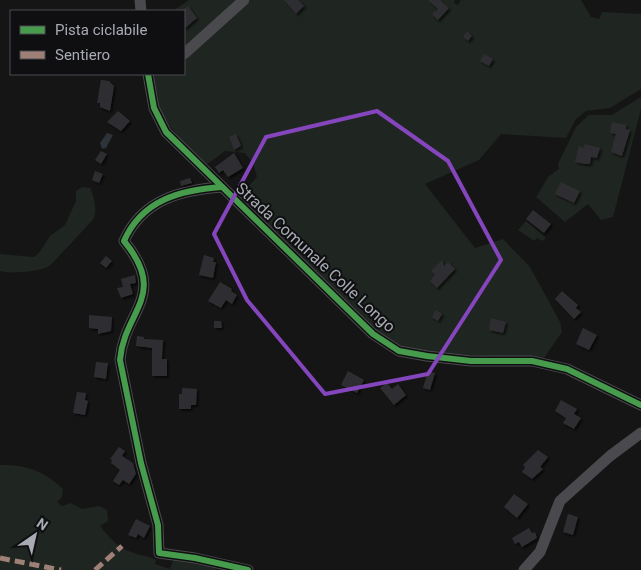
<svg xmlns="http://www.w3.org/2000/svg" width="641" height="570" font-family="Roboto,sans-serif">
<defs>
<filter id="shadow"><feDropShadow dx="2" dy="2" stdDeviation="1" flood-color="#0009"/></filter>
</defs>
<rect width="100%" height="100%" fill="#151515"/>
<g fill="#1f2520">
<polygon points="189,0 238,0 184,49 184,11 173,11"/>
<path d="M251,0H455L454,3L458,5L461,0H581L591,17L599,19L602,12L641,14V89L610,108L586,111L576,119L566,138L501,134L479,160L425,184L475,248L503,239L530,267L560,322L562,332L544,358L447,354L395,345L376,332L247,206L244,191L257,177L253,163L245,153L225,151L206,165C182,140 148,112 154,74H184V58Z"/>
<polygon points="641,97 641,109 613,217 601,220 588,204 565,222 536,197 549,176 559,169 558,164 576,127 589,115 612,115"/>
<path d="M82,187L90,188C94,196 97,209 94,218C92,221 53,263 49,266C41,272 9,274 0,271V254L34,257L39,253L50,236L65,225L76,201V191Z"/>
<polygon points="526,221 546,238 542,241 537,238 534,241 518,230"/>
<path d="M0,465C25,464 45,471 63,489L62,497L57,502L62,506L71,503L82,509L99,506L107,510L108,521L100,526C120,550 122,550 152,558L156,560L155,564L170,569L173,561L214,566L216,570H0Z"/>
</g>
<polygon fill="#2d3339" points="107,133 113,135 106,148 102,149 100,143"/>
<g fill="#2f2f30" filter="url(#shadow)">
<polygon points="284,0 298,0 304,6 296,14"/>
<polygon points="428,0 440,0 449,8 438,20 432,14 438,9"/>
<polygon points="188,6 197,18 184,29 184,9"/>
<polygon points="467,31 472,36 468,41 463,37"/>
<polygon points="484,54 493,59 489,66 480,61"/>
<polygon points="101,80 109,81 114,86 110,111 100,107 100,103 97,103"/>
<polygon points="118,111 130,121 121,131 107,122"/>
<polygon points="612,122 626,125 626,129 630,130 622,156 611,152 616,134 610,133"/>
<polygon points="236,134 241,146 234,150 229,137"/>
<polygon points="585,144 600,148 597,158 591,157 590,164 585,164 575,162 579,146 584,148"/>
<polygon points="101,151 107,154 101,164 95,160"/>
<polygon points="234,153 243,168 228,177 223,170 219,173 215,167"/>
<polygon points="95,171 103,174 99,183 92,180"/>
<polygon points="190,178 192,183 181,186 180,181"/>
<polygon points="561,182 580,191 574,203 555,194"/>
<polygon points="533,210 551,224 544,233 526,219"/>
<polygon points="204,255 214,258 213,262 216,262 213,278 199,275"/>
<polygon points="106,256 112,261 106,268 100,263"/>
<polygon points="442,260 444,266 448,262 455,269 437,288 430,281 435,275 431,271"/>
<polygon points="135,275 136,283 130,284 133,294 121,298 117,288 123,287 121,279"/>
<polygon points="220,282 232,289 231,291 237,295 232,304 226,300 221,308 208,301"/>
<polygon points="562,291 578,305 576,308 581,312 574,319 555,299"/>
<polygon points="436,310 442,314 438,321 432,317"/>
<polygon points="89,315 112,317 111,331 98,334 98,329 89,328"/>
<polygon points="491,318 506,322 503,333 489,330"/>
<polygon points="214,321 221,321 222,328 214,328"/>
<polygon points="583,328 597,335 589,350 576,344"/>
<polygon points="137,336 144,337 144,339 163,340 162,359 167,359 167,376 152,376 152,348 136,346"/>
<polygon points="96,362 108,363 106,379 94,377"/>
<polygon points="348,371 364,380 357,393 341,385"/>
<polygon points="428,371 435,373 430,390 423,388"/>
<polygon points="387,383 392,389 398,384 406,395 394,405 380,388"/>
<polygon points="182,388 197,389 196,405 191,405 191,409 179,409 179,394 182,394"/>
<polygon points="77,392 86,393 85,400 88,401 85,415 73,413"/>
<polygon points="561,400 577,409 574,414 581,418 574,429 563,423 566,418 555,411"/>
<polygon points="119,447 125,451 122,456 133,463 136,474 129,484 123,480 119,485 113,481 120,470 111,463 112,460 110,459"/>
<polygon points="538,450 548,457 540,467 543,469 532,479 522,472 525,467 523,465"/>
<polygon points="514,494 528,504 517,518 504,507"/>
<polygon points="568,514 578,517 573,535 563,532"/>
<polygon points="136,519 150,526 144,538 138,534 136,538 128,535"/>
<polygon points="529,528 532,533 535,532 537,538 522,547 519,542 515,544 512,538"/>
</g>
<g fill="none" stroke-linecap="round" stroke-linejoin="round">
<g stroke="#4a4a4e" stroke-width="11">
<polyline points="140,0 141,11"/>
<polyline points="184,54 244,0"/>
<polyline points="148,74 154,108 166,132 373,334 399,351 427,356 471,361 532,361 567,369 641,405"/>
<path d="M222,187C180,190 142,200 124,241C169,296 124,310 120,360L141,463L158,525L159,553L195,558L248,570"/>
<polyline points="524,570 540,552 560,501 610,456 641,433"/>
</g>
<g stroke="#9e8076" stroke-width="5" stroke-dasharray="10 5" stroke-linecap="butt">
<polyline points="0,558 61,570"/>
<polyline points="95,570 122,546"/>
</g>
<g stroke="#0f0f11" stroke-width="9">
<g id="cycleway">
<polyline points="148,74 154,108 166,132 373,334 399,351 427,356 471,361 532,361 567,369 641,405"/>
<path d="M222,187C180,190 142,200 124,241C169,296 124,310 120,360L141,463L158,525L159,553L195,558L248,570"/>
</g>
</g>
<use href="#cycleway" stroke="#469c4c" stroke-width="6"/>
</g>
<path fill="none" stroke="#8445bd" stroke-width="4" stroke-linejoin="round" d="M377,111L448,161L501,260L428,374L325,394L247,300L214,234L266,137Z"/>
<g text-anchor="middle" stroke-width="4" stroke-linejoin="round" paint-order="stroke">
<g font-size="16" fill="#a8abb4" stroke="#0f0f11">
<text transform="translate(316 257) rotate(43)" y="6">Strada Comunale Colle Longo</text>
</g>
</g>
<rect x="10" y="10" width="175" height="65" fill="#0f0f11" stroke="#4c4d52"/>
<rect x="20" y="26" width="25" height="8" fill="#469c4c" stroke="#4c4d52"/>
<text x="55" y="35" font-size="15" fill="#a8abb4">Pista ciclabile</text>
<rect x="20" y="51" width="25" height="8" fill="#9e8076" stroke="#4c4d52"/>
<text x="55" y="60" font-size="15" fill="#a8abb4">Sentiero</text>
<g transform="translate(35 535) rotate(34)" stroke="#0f0f11" stroke-width="4" paint-order="stroke">
<path d="M0-4L9 19L0 12L-9 19Z" fill="#a8abb4"/>
<text y="-8" font-size="14" font-weight="bold" text-anchor="middle" fill="#a8abb4">N</text>
</g>
</svg>
